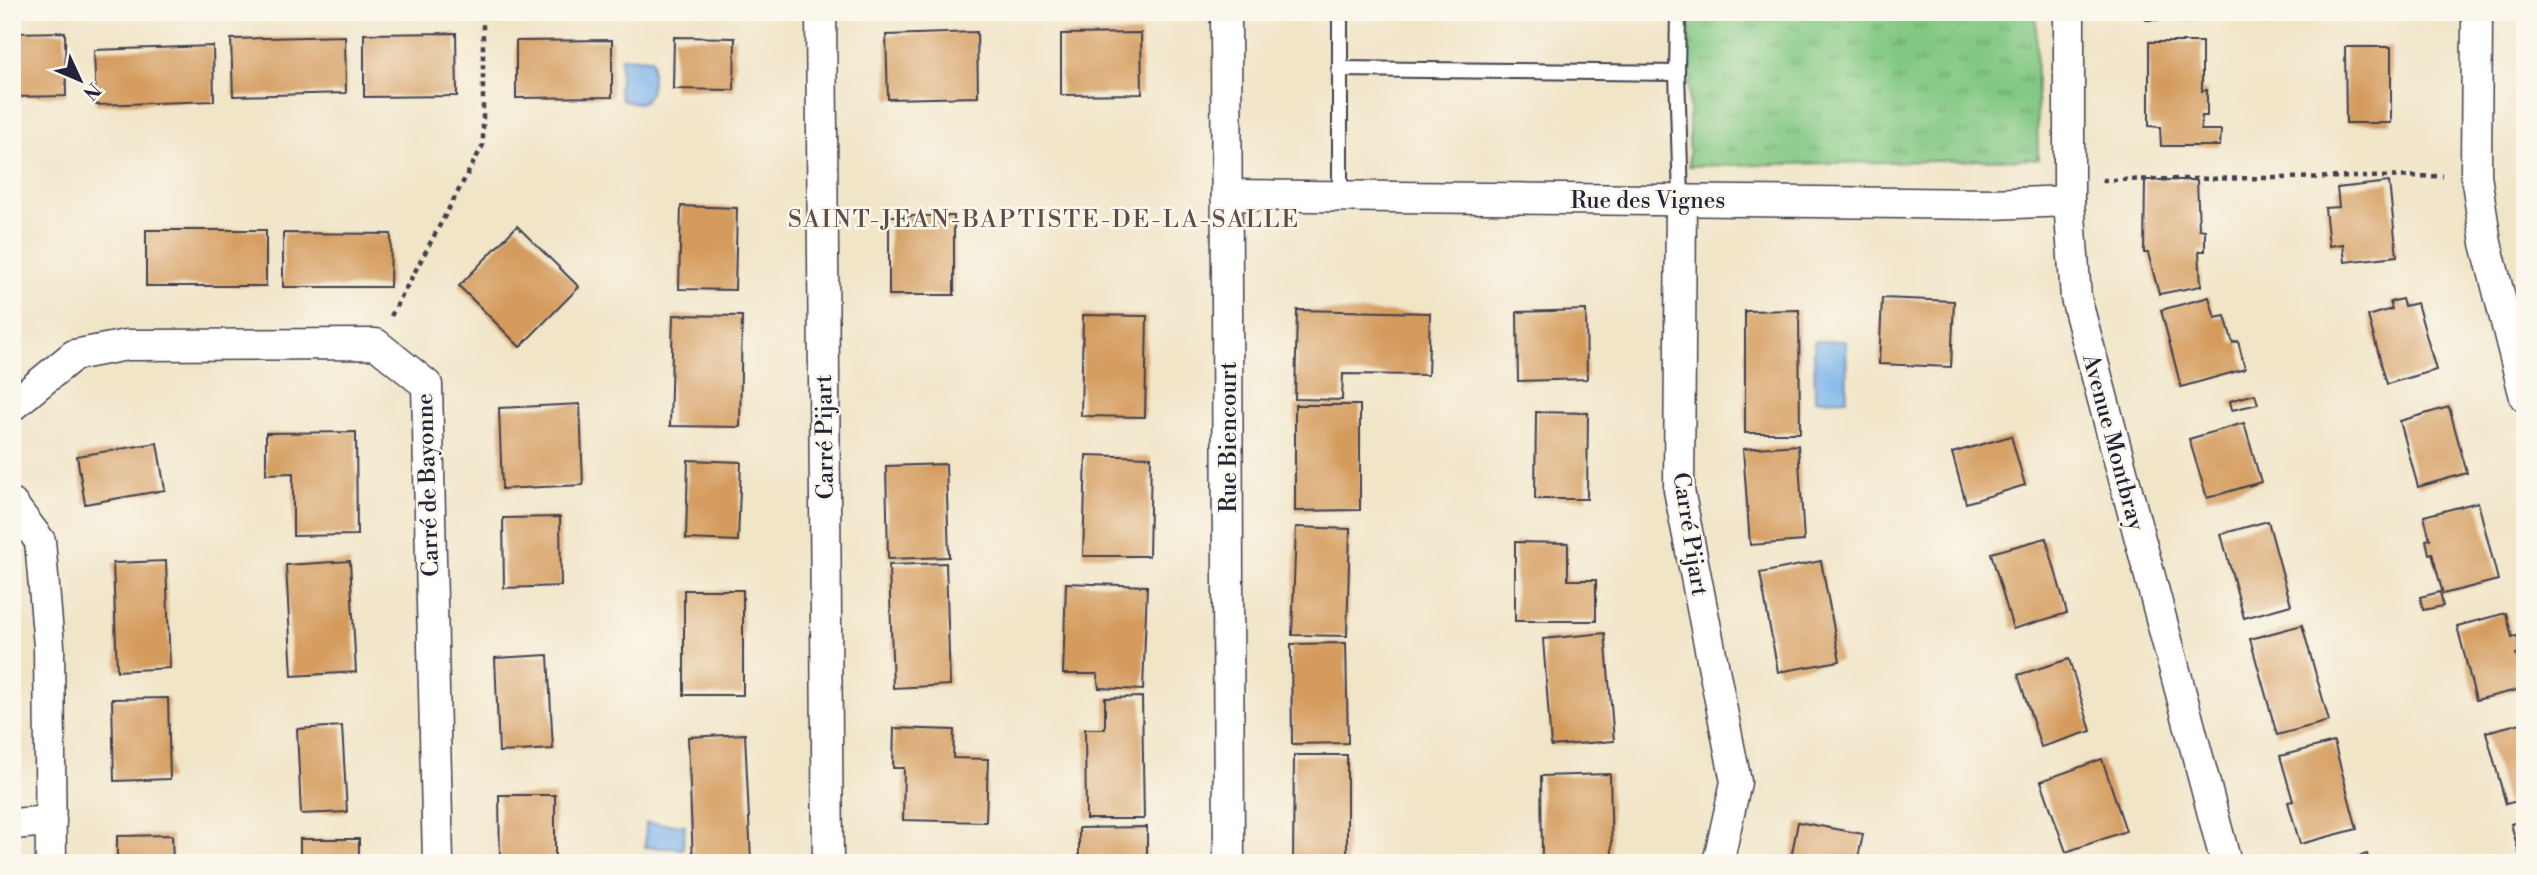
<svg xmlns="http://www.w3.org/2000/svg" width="2537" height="875" font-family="'Libre Bodoni',serif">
<defs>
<pattern id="park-tufts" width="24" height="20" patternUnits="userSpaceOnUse" patternTransform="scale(1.75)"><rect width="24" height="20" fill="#82c882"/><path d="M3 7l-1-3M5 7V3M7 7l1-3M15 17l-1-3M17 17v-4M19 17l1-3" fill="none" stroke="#6aa26c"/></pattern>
</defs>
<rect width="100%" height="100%" fill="#fbf7ec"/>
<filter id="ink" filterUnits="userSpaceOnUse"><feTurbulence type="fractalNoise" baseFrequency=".0143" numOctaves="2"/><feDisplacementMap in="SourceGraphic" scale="14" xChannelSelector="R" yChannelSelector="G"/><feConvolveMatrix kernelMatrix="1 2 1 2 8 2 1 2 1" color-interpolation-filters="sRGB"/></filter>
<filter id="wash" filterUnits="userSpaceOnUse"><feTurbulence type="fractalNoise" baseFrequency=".00686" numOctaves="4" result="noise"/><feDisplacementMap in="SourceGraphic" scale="28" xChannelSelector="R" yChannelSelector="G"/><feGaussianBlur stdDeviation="1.57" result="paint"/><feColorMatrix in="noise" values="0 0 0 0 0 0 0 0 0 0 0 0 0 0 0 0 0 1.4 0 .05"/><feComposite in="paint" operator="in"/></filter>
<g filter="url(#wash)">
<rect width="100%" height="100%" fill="#f1e5c8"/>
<polygon fill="url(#park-tufts)" stroke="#52755e" stroke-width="2" points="1689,12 2036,12 2038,159 1689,166"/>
<g fill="#7cb3eb" stroke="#4f6a93" stroke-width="2">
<path d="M621,57L652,59C652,83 656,113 622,100L619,92Z"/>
<polygon points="1814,341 1846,341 1847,399 1815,400"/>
<polygon points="646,823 685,825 683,849 645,847"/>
</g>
<g id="blocks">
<g fill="#d49b5d">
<rect x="2146" y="12" width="51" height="8"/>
<polygon points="2358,12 2400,12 2400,18 2358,19"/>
<polygon points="65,32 66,96 12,97 12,33"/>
<polygon points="977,32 978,97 888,99 886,35"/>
<polygon points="456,33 457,96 364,97 364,34"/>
<polygon points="1141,33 1142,94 1061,95 1061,34"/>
<polygon points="345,36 346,93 233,96 231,39"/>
<polygon points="674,37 735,38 734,90 673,89"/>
<polygon points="612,40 612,97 516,98 516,41"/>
<polygon points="2149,42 2202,42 2202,91 2207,90 2207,116 2202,116 2201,130 2221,130 2220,146 2161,146 2160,127 2149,126"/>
<polygon points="213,46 214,101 96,105 94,50"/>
<polygon points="2345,47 2391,47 2391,123 2346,123"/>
<polygon points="2145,180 2197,180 2199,229 2205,230 2205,251 2199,251 2201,286 2159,294 2148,253 2144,253"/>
<polygon points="2389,182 2397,256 2345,262 2343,244 2329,246 2325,208 2339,207 2337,188"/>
<polygon points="681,206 737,208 735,290 679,289"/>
<rect x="889" y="216" width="65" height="79"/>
<polygon points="517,226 579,287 520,347 459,286"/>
<rect x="146" y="230" width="120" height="56"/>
<polygon points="283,233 391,234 390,287 283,287"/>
<polygon points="2209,297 2215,318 2225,316 2233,343 2238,341 2245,369 2181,387 2161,310"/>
<polygon points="1882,298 1954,301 1951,367 1879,364"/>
<polygon points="2402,299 2404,306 2417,303 2436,370 2387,384 2368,316 2392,309 2390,302"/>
<polygon points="1297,310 1430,313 1428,375 1343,374 1342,400 1295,399"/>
<polygon points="1586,310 1587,379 1518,381 1517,312"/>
<polygon points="1799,310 1800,433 1745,433 1745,311"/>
<polygon points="673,315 742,316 740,427 670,426"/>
<polygon points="1083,315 1147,316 1145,417 1081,416"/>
<polygon points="2255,394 2258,404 2232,410 2230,401"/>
<polygon points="580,404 583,485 502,489 499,408"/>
<polygon points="1295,405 1360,405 1360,510 1295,511"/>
<polygon points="2449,407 2467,473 2418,487 2400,421"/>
<polygon points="1536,412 1588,413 1587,499 1535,499"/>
<polygon points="2244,423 2261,482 2207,498 2189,439"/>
<polygon points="356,432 357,535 293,536 293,473 266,474 266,433"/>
<polygon points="2011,436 2025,485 1966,503 1952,453"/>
<polygon points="157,443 165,490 85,504 77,456"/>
<polygon points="1798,445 1804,541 1750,545 1743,449"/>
<polygon points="1086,455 1151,457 1149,556 1083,556"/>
<polygon points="688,460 741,462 738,541 686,539"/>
<polygon points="946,464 949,557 888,559 886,466"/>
<polygon points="2478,502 2498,580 2443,594 2432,553 2429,554 2426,540 2430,539 2424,516"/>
<polygon points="560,517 561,586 504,588 503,518"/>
<polygon points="2268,521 2291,605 2244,618 2221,534"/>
<polygon points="1296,527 1350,529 1347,636 1292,635"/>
<polygon points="2046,538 2067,613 2013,629 1991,553"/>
<polygon points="1515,542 1568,543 1568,580 1596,580 1596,621 1515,621"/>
<polygon points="166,561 170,668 117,671 113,563"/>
<polygon points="350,561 356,672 292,676 286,565"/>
<polygon points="1821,561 1840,661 1778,672 1760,573"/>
<polygon points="946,563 950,685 893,688 889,565"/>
<polygon points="1066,583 1147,586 1143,690 1099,688 1097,674 1063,674"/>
<rect x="684" y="590" width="59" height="105"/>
<polygon points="2440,592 2443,606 2423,610 2420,597"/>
<polygon points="2506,613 2512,637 2517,636 2521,653 2516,654 2525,688 2476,700 2457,626"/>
<polygon points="2302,625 2329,721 2277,735 2250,639"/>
<polygon points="1605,633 1614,741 1551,746 1543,639"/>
<polygon points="1346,643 1348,743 1292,744 1291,644"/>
<polygon points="548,655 553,749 499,752 495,658"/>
<polygon points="2069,659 2091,731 2041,747 2018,675"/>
<polygon points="1142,697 1144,819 1086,819 1085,729 1105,729 1105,698"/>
<polygon points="168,698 170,779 114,781 112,699"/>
<polygon points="2525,722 2525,799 2506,804 2486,732"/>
<polygon points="342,726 347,812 301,814 297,729"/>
<polygon points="894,728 954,730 953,758 988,759 986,822 903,820 904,768 893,768"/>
<polygon points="745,734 751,861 693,863 688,737"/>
<polygon points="2334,742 2357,829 2300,844 2288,802 2293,801 2280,756"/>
<polygon points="1294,755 1347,755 1347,863 1293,863"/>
<polygon points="2102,759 2126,831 2066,852 2041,781"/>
<polygon points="1610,774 1612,857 1542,858 1541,776"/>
<polygon points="499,795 555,795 555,863 500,863"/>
<polygon points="2525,820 2525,863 2522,863 2511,824"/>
<polygon points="1798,822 1863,834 1857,863 1790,863"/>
<polygon points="1147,827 1147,863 1079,863 1079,828"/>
<polygon points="172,835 173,863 117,863 117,836"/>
<rect x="300" y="839" width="59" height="24"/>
<polygon points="2367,854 2369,863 2338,863 2338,862"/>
</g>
</g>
</g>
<g filter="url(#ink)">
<use href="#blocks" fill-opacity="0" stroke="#413f50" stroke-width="2"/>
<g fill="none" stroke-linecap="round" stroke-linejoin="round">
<g stroke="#413f50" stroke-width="18">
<g id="service">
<polyline points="1340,12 1340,198"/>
<polyline points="1678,12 1677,73 1681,199"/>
<polyline points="1339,69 1677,73"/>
</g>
</g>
<g stroke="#413f50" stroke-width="33">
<g id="minor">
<polyline points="821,12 828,863"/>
<polyline points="1226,12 1229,863"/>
<polyline points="2069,12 2069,201 2076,298 2226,863"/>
<polyline points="2477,12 2476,175 2486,243 2525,397"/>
<polyline points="1227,195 1991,204 2069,201"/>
<polyline points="1681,199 1679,490 1736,782 1718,863"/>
<polyline points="12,406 74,355 127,345 376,344 427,385 438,863"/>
<polyline points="12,504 40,541 49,646 51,863"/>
<polyline points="12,824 51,821"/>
</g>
</g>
<g stroke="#413f50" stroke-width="4.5" stroke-dasharray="5 5" stroke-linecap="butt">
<polyline points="2102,180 2443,176"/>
<polyline points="391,316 483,145 483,12"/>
</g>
<use href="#service" stroke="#fff" stroke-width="14"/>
<use href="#minor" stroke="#fff" stroke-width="30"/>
</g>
</g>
<g text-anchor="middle" stroke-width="5" stroke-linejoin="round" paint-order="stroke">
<g font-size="23" fill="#22223b" stroke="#fbf7ec">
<text x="1648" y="208">Rue des Vignes</text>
<text transform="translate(824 437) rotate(-91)" y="8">Carré Pijart</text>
<text transform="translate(1228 437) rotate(-90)" y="8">Rue Biencourt</text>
<text transform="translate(2114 442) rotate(75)" y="8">Avenue Montbray</text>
<text transform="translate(427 485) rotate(-92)" y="8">Carré de Bayonne</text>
<text transform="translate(1691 534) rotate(81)" y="8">Carré Pijart</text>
</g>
<g font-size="24" letter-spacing="2" fill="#604c47" stroke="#fbf7ec">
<text x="1044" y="227">SAINT-JEAN-BAPTISTE-DE-LA-SALLE</text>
</g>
</g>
<rect width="2537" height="875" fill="none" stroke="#fbf7ec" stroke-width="42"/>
<g transform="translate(80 80) rotate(134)" stroke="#fbf7ec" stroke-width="5" paint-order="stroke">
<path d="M0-5L12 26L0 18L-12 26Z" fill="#22223b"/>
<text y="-10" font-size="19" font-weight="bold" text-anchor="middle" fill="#22223b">N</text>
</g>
</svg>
